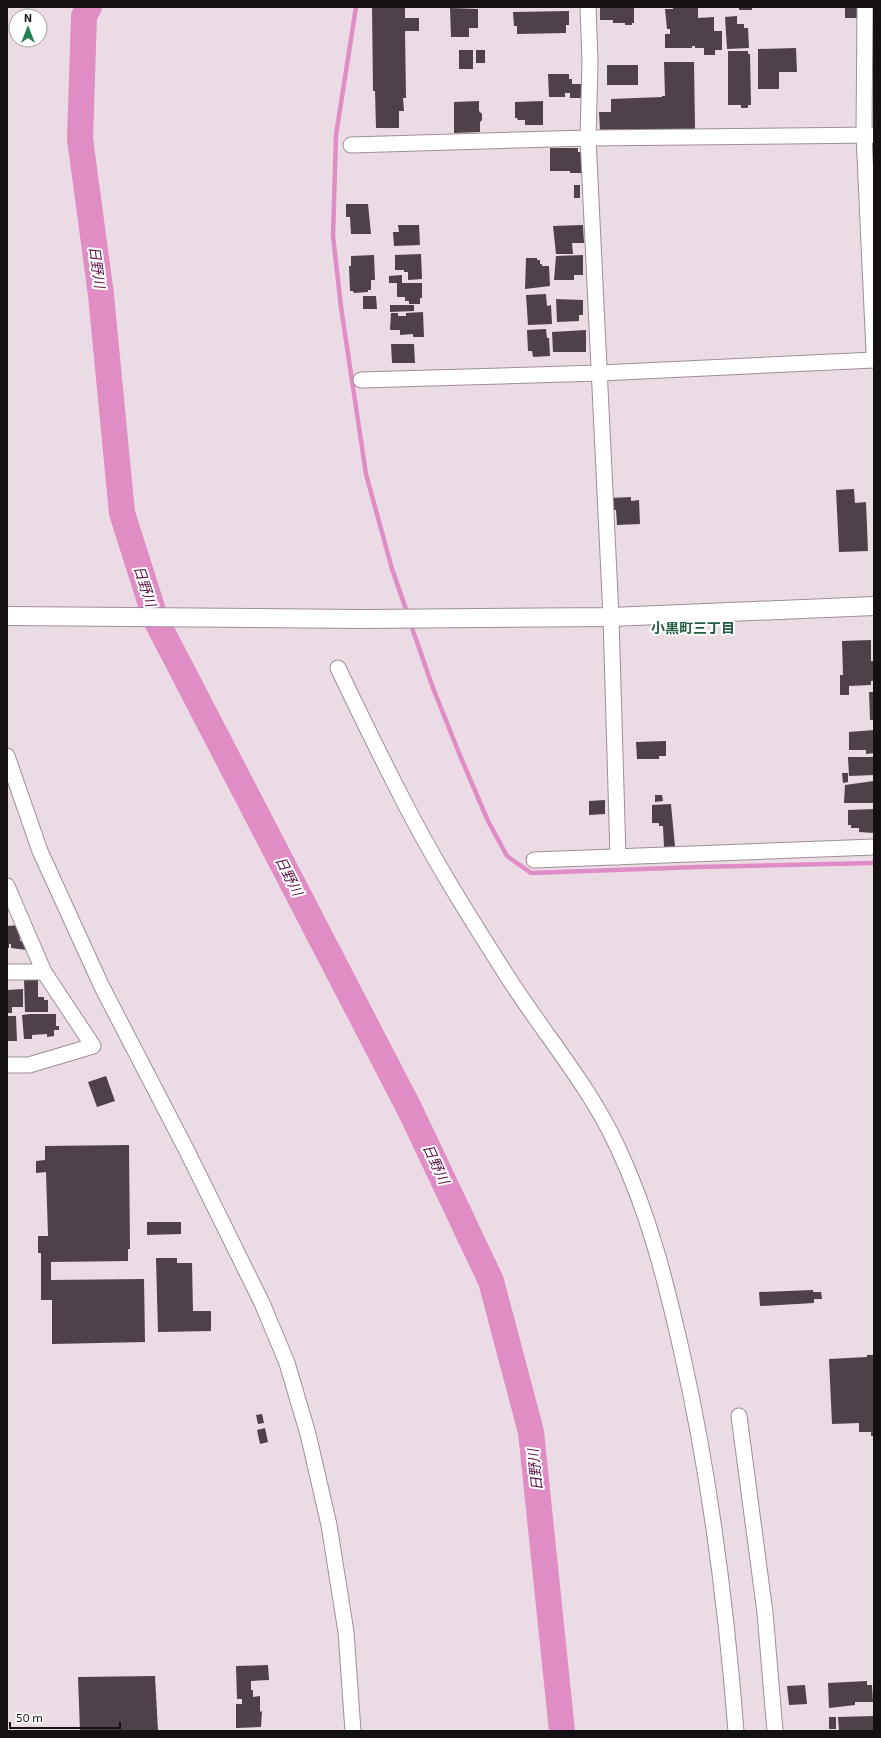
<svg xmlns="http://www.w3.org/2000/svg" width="881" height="1738" font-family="'Exo 2','Noto Sans JP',sans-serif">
<rect width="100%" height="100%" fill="#ebdbe5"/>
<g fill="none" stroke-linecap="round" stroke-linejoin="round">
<g stroke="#e08dc6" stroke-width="4.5">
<polyline points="356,7 336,135 333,236 341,307 366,474 392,569 408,615"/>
<polyline points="410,622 433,688 461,758 488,821 507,856 531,873 698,867 874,863"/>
</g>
<polyline stroke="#e08dc6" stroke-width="26" points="89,7 84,16 80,139 101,295 122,513 156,620 410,1110 491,1281 531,1432 562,1731"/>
</g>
<g fill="#4e4149">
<polygon points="372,7 405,7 405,18 419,18 419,31 405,31 406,98 403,98 404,111 399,111 399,128 376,128 375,91 373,91"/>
<polygon points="600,7 634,7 634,23 632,23 632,25 625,25 625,23 613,23 613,20 600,20"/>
<polygon points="673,7 698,7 698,18 714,17 714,31 722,31 722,50 715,50 715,55 704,55 704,48 695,48 695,46 692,46 692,48 665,48 665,34 670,34 670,29 667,29 665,9 673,9"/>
<rect x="739" y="7" width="13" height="3"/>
<rect x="845" y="7" width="13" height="11"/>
<polygon points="450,8 478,9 478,28 469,28 469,37 451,37"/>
<polygon points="569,11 569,25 566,25 566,33 517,34 517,26 514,26 513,12"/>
<polygon points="737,16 737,24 744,24 744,28 748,28 749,48 727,49 725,17"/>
<polygon points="796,48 797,72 779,72 779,89 758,89 758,49"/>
<rect x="459" y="50" width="14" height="19"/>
<rect x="476" y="50" width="9" height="13"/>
<polygon points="728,51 748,51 748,54 750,54 751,105 748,105 748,108 741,108 741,105 728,105"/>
<polygon points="664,62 694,62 695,129 600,130 599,112 611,112 611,99 662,97 662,96 665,96"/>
<rect x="607" y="65" width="31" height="20"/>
<polygon points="548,74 569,74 569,79 572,79 572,84 582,84 582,98 570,98 570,93 565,93 565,97 549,97"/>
<polygon points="479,101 479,111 482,114 482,120 480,122 480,132 454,133 454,102"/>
<polygon points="543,101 543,125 525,125 525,120 518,120 517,118 515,118 515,102"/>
<polygon points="550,148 578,148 578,152 581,152 582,173 570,173 570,171 550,171"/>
<rect x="574" y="185" width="6" height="13"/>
<polygon points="346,204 368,204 371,234 351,234 350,217 346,217"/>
<polygon points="398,225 419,225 420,245 394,246 393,232 399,232"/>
<polygon points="583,225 584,243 572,243 573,254 556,254 553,226"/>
<polygon points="421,254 422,279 408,280 408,272 404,272 404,270 395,270 395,255"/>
<polygon points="374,255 375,280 371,280 371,290 368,290 368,292 354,293 353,291 350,291 349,266 351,266 351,256"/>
<polygon points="583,255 583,275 574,275 574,280 554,280 556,256"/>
<polygon points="526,258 537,258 537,260 540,260 540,264 542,264 542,266 549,266 550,286 525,289"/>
<polygon points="402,275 402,283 422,283 422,298 420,298 420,304 409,304 409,301 405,301 405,297 397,297 397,283 389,283 389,276"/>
<polygon points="546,294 547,306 551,305 552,324 528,325 526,295"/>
<polygon points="363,296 376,296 377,309 363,309"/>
<polygon points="556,299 583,300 583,315 579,315 579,321 557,322"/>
<polygon points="390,305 414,305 414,311 390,312"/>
<polygon points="423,312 424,337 413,337 413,334 400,335 400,330 390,330 391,313 398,313 398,316 406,316 406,313"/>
<polygon points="546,329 547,338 549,338 550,356 533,357 532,351 528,351 527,330"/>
<polygon points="586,330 586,352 553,352 552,332"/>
<polygon points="391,344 414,344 415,363 392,363"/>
<polygon points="854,489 855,503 866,502 868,551 839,552 836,490"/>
<polygon points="631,497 631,501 639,500 640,524 617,525 616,510 611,510 610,498"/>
<polygon points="871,640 871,661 874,661 874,681 871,681 871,685 849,686 849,695 840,695 840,675 843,675 842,641"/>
<polygon points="869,692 874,692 874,720 870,720"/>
<polygon points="874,730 874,753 866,754 866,750 849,750 849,732"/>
<polygon points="666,741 666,756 659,756 659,759 637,759 636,742"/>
<polygon points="848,757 874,757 874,775 849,776"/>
<polygon points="842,773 848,773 848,782 843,783"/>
<polygon points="874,781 874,803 844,803 845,785"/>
<polygon points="655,795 662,795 663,801 655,802"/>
<polygon points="605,800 605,814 589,815 589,801"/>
<polygon points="671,804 675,847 664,847 663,826 659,826 659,823 652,823 652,805"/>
<polygon points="874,809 874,833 859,832 859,828 851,828 851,825 848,825 848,810"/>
<polygon points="19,925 20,941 26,941 27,950 11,948 11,944 9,944 9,948 7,948 7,926"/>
<polygon points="24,979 38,979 38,997 44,997 44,1000 48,1000 48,1012 25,1012"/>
<polygon points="23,989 23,1007 12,1007 12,1013 7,1013 7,990"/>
<polygon points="30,1014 56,1014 56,1026 59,1026 59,1030 54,1030 54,1036 47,1037 47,1034 32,1035 32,1039 24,1039 22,1015"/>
<polygon points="7,1016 16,1016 17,1041 7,1041"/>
<polygon points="106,1076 115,1101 97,1107 88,1082"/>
<polygon points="129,1145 130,1249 128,1249 128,1261 51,1262 51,1280 144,1279 145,1342 52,1344 52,1300 41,1300 41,1253 38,1253 38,1236 48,1236 46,1172 36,1173 36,1161 45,1160 45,1146"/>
<polygon points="147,1222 181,1222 181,1234 147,1235"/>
<polygon points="156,1258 177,1258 177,1263 192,1263 193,1311 211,1311 211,1331 158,1332"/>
<polygon points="813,1290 813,1292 821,1292 822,1299 814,1299 814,1303 760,1306 759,1292"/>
<polygon points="867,1355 874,1355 874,1436 871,1436 871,1432 859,1432 859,1423 832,1424 829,1359 867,1357"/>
<polygon points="262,1414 264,1423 258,1424 256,1415"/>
<polygon points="265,1428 268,1442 260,1444 257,1430"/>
<polygon points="268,1665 269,1680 251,1681 251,1690 253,1690 253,1697 260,1696 260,1712 262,1711 261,1727 236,1728 236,1704 242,1704 242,1699 237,1699 236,1666"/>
<polygon points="155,1676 158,1731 80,1731 78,1677"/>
<polygon points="867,1681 867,1685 872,1685 873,1702 855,1702 855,1705 829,1708 828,1683"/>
<polygon points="805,1685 807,1704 789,1705 787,1686"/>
<polygon points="874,1716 874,1731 839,1731 838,1717"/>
<rect x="829" y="1717" width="7" height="12"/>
</g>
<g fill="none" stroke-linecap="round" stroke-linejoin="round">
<g stroke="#9d8f98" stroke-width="17">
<g id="minor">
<polyline points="588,7 590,62 588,138 611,617 618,857"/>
<polyline points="865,7 864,135 874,352"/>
<polyline points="351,145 588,138 874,135"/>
<polyline points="361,380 600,373 874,360"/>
<path d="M338,668C359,712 380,755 402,798C432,857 467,913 502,968C539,1028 589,1084 618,1148C649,1214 666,1282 682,1353C710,1477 726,1603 736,1731"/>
<polyline points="7,756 40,851 102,987 187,1151 262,1303 287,1363 308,1434 329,1525 346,1632 353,1731"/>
<polyline points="534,860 874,847"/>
<polyline points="7,886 44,972 93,1046 29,1065 7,1065"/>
<polyline points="7,972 44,972"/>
<polyline points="739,1416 765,1613 775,1731"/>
</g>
</g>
<g stroke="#9d8f98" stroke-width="20">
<polyline id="tertiary" points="7,616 362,619 611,617 874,606"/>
</g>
<use href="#minor" stroke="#fff" stroke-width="15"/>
<use href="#tertiary" stroke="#fff" stroke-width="18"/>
</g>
<g text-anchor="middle" stroke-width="4" stroke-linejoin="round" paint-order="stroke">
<g font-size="14" font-style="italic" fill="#5c124a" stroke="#fff">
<text transform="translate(97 267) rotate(82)" y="5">日野川</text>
<text transform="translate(145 586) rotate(72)" y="5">日野川</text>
<text transform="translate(289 876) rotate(63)" y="5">日野川</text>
<text transform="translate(436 1164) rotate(65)" y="5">日野川</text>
<text transform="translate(535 1470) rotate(-96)" y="5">日野川</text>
</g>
<g font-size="14" font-weight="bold" fill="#205d40" stroke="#fff">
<text x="693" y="633">小黒町三丁目</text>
</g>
</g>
<rect width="881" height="1738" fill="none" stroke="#151013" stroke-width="16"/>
<g transform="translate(28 28)"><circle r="19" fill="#ffffff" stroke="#a19fa1"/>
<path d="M0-3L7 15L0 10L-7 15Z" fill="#237f56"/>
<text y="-6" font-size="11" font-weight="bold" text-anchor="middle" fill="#151013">N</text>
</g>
<path d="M10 1722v6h110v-6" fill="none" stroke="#151013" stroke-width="2"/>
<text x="16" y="1722" font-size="12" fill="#151013" stroke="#ffffff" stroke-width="3" paint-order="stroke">50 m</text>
</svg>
